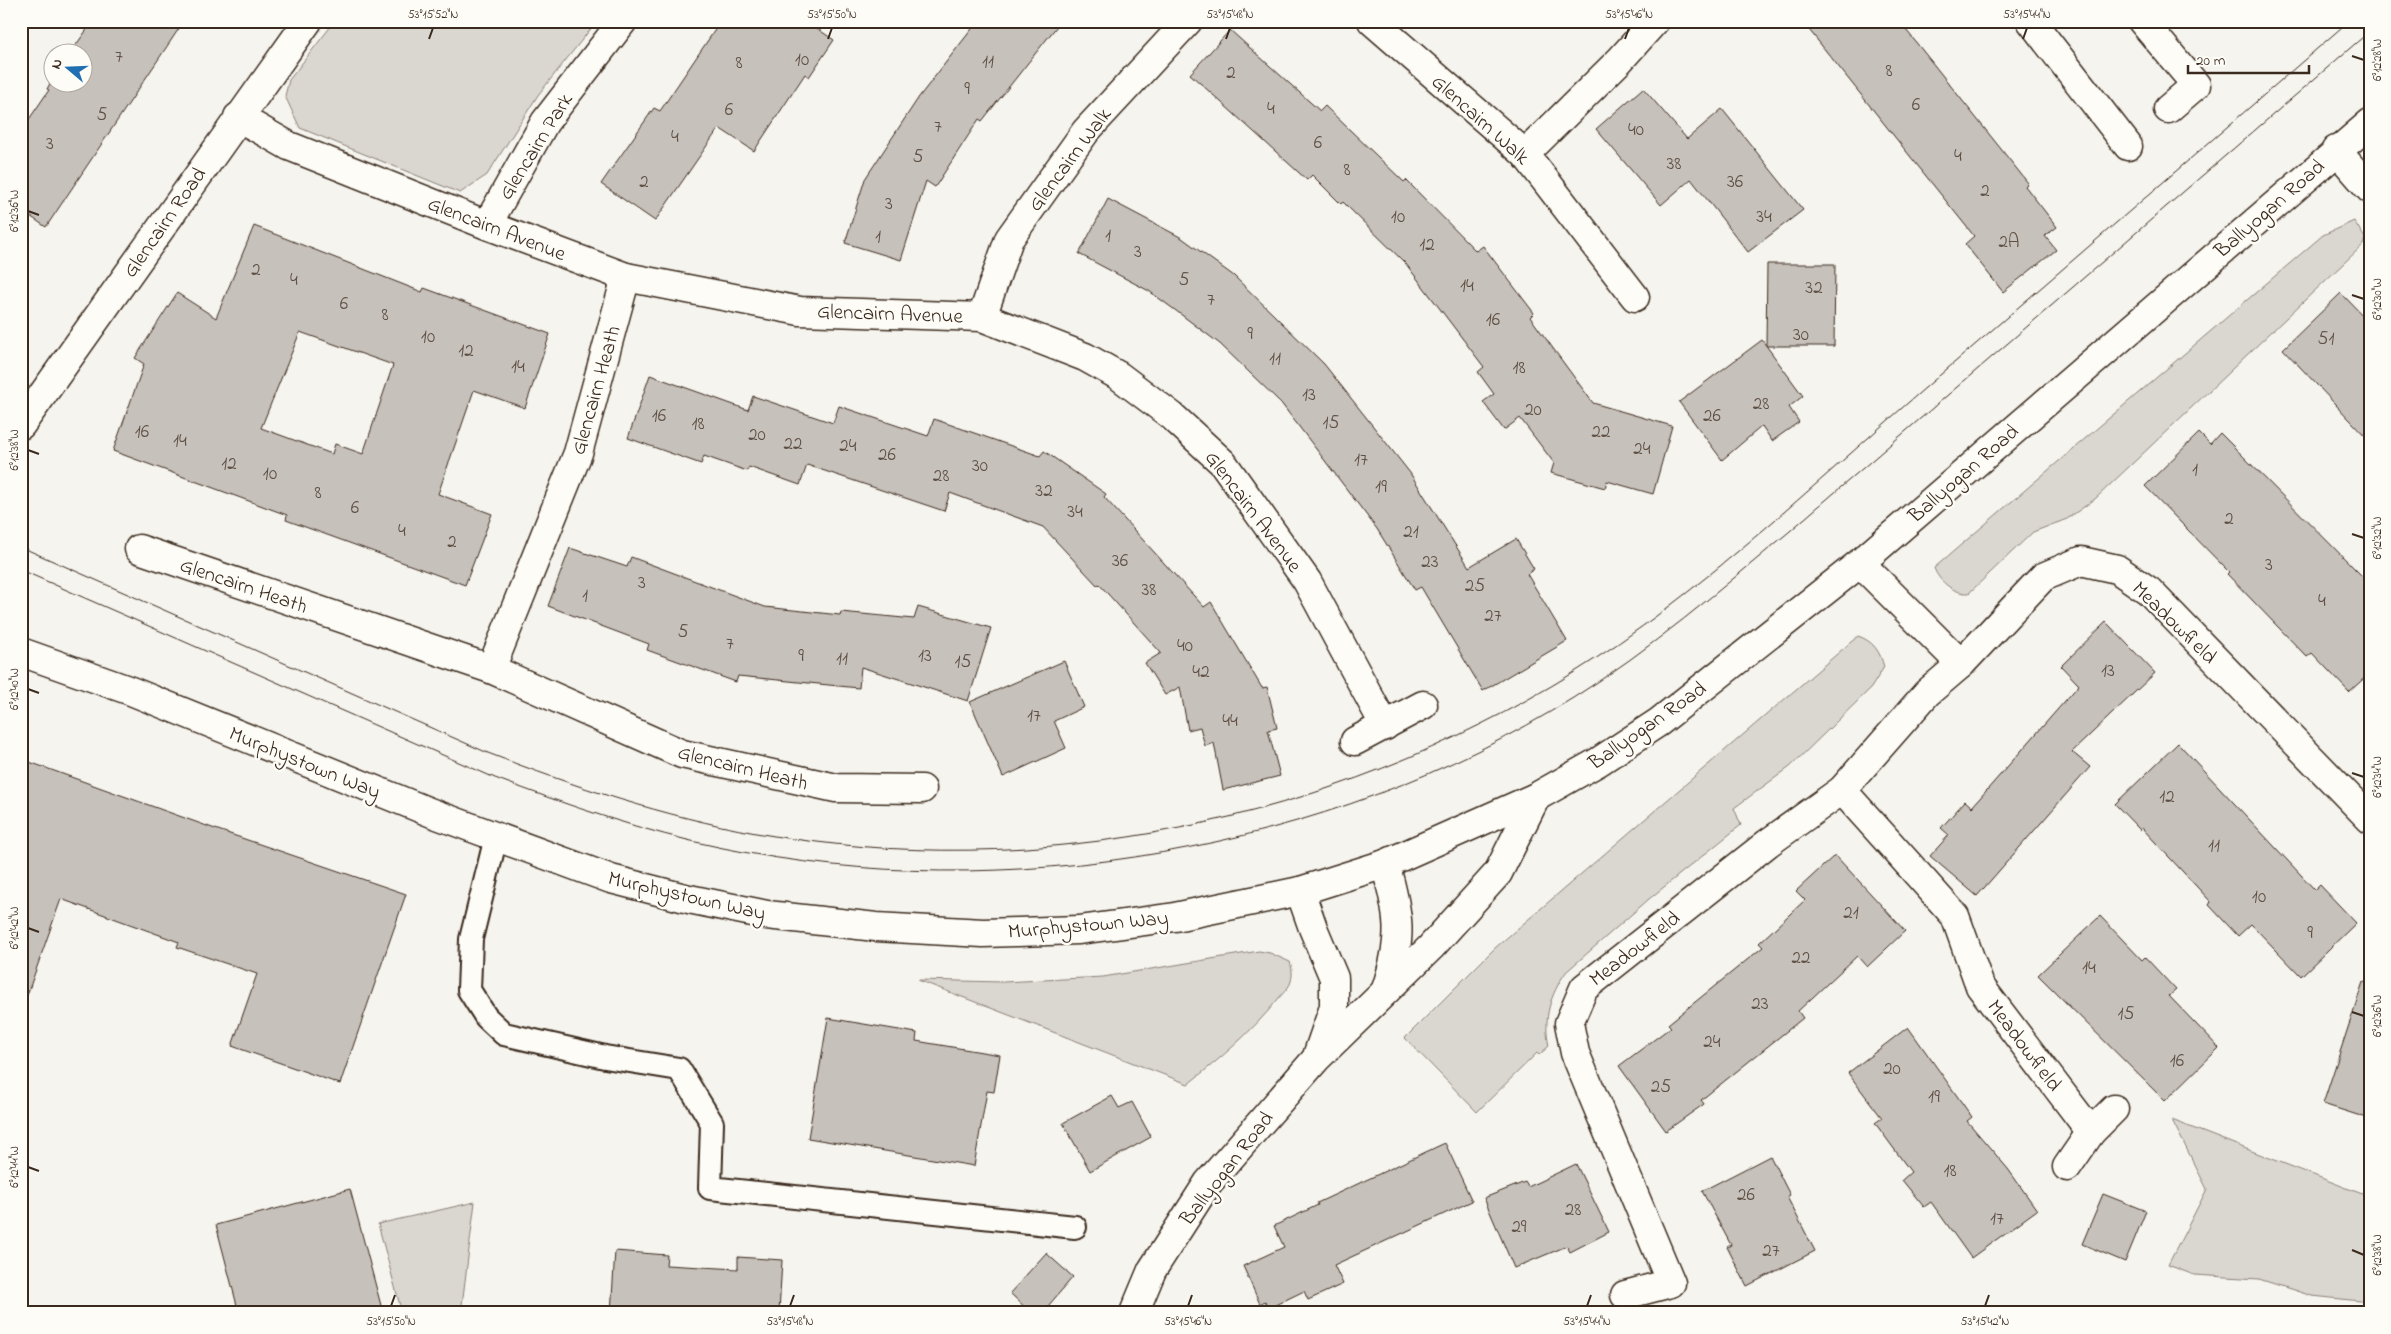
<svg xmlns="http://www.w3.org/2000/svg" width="2391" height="1334" font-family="'Indie Flower',sans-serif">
<rect width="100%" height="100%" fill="#f5f4ee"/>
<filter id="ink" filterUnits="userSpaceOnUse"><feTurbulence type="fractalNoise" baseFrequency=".02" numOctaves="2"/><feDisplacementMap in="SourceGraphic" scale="10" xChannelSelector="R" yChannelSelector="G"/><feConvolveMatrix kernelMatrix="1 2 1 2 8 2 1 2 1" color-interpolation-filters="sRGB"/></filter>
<g filter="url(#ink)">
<g fill="#dad6d0" stroke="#8a8077">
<polygon points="335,21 597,21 538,95 487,175 460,193 300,128 285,96 289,80"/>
<path d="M2354,221L2365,238L2363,245L2095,499L2067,519L2033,532L1969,593C1955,594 1939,582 1934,568L2323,235Z"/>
<path d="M1858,636C1873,641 1880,651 1884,667L1871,688L1790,767L1734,808L1741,825L1649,899L1566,972C1550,995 1543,1018 1549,1046L1539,1055L1537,1053L1477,1112L1405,1038L1495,948Z"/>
<path d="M1259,951L1270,953L1290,962C1292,968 1293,974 1291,981C1290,987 1282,994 1278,999C1252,1032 1221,1058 1188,1084L918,980L1003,982L1103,977Z"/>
<polygon points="2172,1120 2370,1197 2370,1302 2312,1296 2259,1279 2194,1275 2168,1265 2207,1189"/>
<polygon points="475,1202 461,1313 402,1313 378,1224"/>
</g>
<g fill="#c7c1bb" stroke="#3b2a1e" fill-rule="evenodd">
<polygon points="93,21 184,21 46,227 21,210 21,131 49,90 47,89 52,80 52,82 82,82 82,52 71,52"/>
<polygon points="721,21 806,21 834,40 809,77 805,74 754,151 719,128 655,221 601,184 654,108 660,111"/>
<polygon points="978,21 1061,21 982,121 979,119 935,187 926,181 901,260 845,243 865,179 919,97"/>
<polygon points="1802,21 1899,21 2028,183 2025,186 2057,227 2045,236 2056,250 2003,292 1965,244 1974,236"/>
<polygon points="1230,30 1320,111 1325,106 1404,182 1406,180 1476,251 1483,246 1534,313 1530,317 1593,403 1672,426 1653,494 1607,481 1605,488 1551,473 1554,463 1520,418 1504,430 1483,402 1494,394 1478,372 1484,367 1406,264 1343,202 1341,204 1312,175 1307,180 1190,74"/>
<polygon points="1643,88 1687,139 1722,109 1803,210 1748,252 1691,179 1661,205 1596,129"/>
<polygon points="1108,199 1182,238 1234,276 1324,364 1410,473 1469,567 1516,539 1534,569 1527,574 1567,641 1483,691 1421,587 1415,590 1377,529 1281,403 1220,344 1179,313 1149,291 1079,254"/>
<path d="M254,226L422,292L424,288L550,334L525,408L474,390L438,494L492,514L465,585L286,520L287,515L113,451L144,364L135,358L177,293L216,318ZM300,332L393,365L363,454L335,444L332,454L261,428Z"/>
<polygon points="1767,264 1835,264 1834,346 1766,346"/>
<polygon points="2341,293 2370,323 2370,441 2283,349"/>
<polygon points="1762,340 1803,396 1789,407 1799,422 1772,441 1762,426 1722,460 1679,402"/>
<polygon points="650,375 748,410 753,396 833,423 839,406 928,436 934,419 1040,456 1044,451 1106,494 1104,497 1204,607 1211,602 1262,688 1267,687 1277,728 1268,730 1280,776 1223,790 1214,743 1205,746 1200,727 1188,730 1180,687 1165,695 1145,663 1161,653 1099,584 1097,585 1043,527 950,493 944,511 807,465 800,485 749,467 747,471 704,456 701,464 628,438"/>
<polygon points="2199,433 2210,444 2220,433 2370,584 2370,673 2349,692 2312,653 2307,657 2227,574 2229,572 2145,486"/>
<polygon points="570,548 627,567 631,557 765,607 840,615 841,612 914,619 918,607 991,628 968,701 861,667 859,688 738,676 736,682 647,650 649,644 548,606"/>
<polygon points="2106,622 2155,673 2072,752 2090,767 1977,896 1930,856 1949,835 1941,828 1965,801 1972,807 2079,685 2061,666"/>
<polygon points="1064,661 1084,707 1054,721 1066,748 1003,777 970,702"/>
<polygon points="2178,743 2315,890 2320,885 2356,923 2301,976 2251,924 2238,936 2209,905 2211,902 2142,828 2140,830 2115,804"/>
<polygon points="21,759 218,830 406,894 340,1084 232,1046 257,974 177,947 179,942 61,899 26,998 21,997"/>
<polygon points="1835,855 1905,931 1867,967 1857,956 1798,1011 1803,1018 1701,1100 1704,1104 1666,1131 1619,1066 1671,1027 1668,1024 1763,947 1759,943 1805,900 1796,891"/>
<polygon points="2100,916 2142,960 2145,957 2176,990 2169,996 2219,1048 2165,1101 2038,975"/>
<polygon points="2363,982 2370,983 2370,1119 2323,1104"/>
<polygon points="828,1018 917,1033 916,1041 1000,1055 994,1092 987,1091 974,1166 808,1138"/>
<polygon points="1908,1027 1972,1117 1967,1121 2008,1169 2037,1210 1971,1258 1931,1202 1924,1207 1902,1180 1911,1172 1875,1123 1882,1118 1848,1073"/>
<polygon points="1112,1096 1119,1108 1132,1102 1151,1137 1090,1171 1063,1123"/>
<polygon points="1445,1143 1472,1201 1334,1265 1343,1284 1308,1300 1304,1291 1269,1308 1265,1301 1260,1304 1243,1266 1284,1247 1274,1226 1318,1205 1317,1203"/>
<polygon points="1770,1156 1790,1195 1787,1197 1815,1251 1747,1286 1727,1247 1731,1245 1702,1191"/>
<polygon points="1576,1164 1609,1232 1570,1252 1567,1246 1514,1268 1484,1198 1525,1182 1528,1187"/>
<polygon points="350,1189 383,1313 239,1313 216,1225"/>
<polygon points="2103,1194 2146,1211 2125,1262 2082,1244"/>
<polygon points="615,1251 667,1255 666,1265 738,1269 738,1257 782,1260 779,1313 611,1313"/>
<polygon points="1046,1253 1073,1277 1042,1313 1031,1313 1010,1293"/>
</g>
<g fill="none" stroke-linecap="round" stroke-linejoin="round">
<g stroke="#3b2a1e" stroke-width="26">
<polyline id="lane" points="496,837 471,939 469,990 486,1017 504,1034 605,1057 679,1069 712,1123 710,1188 1075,1227"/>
</g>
<g stroke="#3b2a1e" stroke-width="31">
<g id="street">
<polyline points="1372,21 1525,154 1635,297"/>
<polyline points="2031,21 2128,146"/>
<polyline points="2142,21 2196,85 2168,109"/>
<polyline points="238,117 289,146 487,225 626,277 800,311 982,317 1085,357 1119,376 1172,416 1223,463 1307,581 1385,726"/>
<polyline points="2336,150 2370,189"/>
<polyline points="1525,154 1620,60 1655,21"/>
<polyline points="487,225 545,122 623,21"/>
<polyline points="982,317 1009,239 1086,131 1188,21"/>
<polyline points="21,425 308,21"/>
<polyline points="139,549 491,669 682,754 836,788 922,789"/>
<polyline points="1860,563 1961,664"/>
<polyline points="491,669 578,453 626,277"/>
<polyline points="1355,741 1423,705"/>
<polyline points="1842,790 1955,916 1980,986 2091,1132"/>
<polyline points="2067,1167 2091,1132 2114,1109"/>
<polyline points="1625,1295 1671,1283 1575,1053 1569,1023 1584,988 1768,843 1842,790 1927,693 1961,664 2043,577 2081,561 2117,569 2149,591 2370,819"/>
</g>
</g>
<g stroke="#3b2a1e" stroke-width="31">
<g id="secondary">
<polyline points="21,652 131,691 432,813 611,879 689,899 767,915 876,927 983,933 1079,930 1175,917 1300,891 1385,864 1536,797 1598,762 1659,722 1860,563 2370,123"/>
<path d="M1385,864C1400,916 1403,938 1386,989"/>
<polyline points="1300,891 1313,928 1334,978 1334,1007 1318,1053"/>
<polyline points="1134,1313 1152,1270 1208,1183 1316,1059 1431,947 1498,873 1536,797"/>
</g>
</g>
<use href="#lane" stroke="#fdfcf7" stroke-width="22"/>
<use href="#street" stroke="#fdfcf7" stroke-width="28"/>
<use href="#secondary" stroke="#fdfcf7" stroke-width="28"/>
<g stroke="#3b2a1e" stroke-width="1">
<path d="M21,547L488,753C576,787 663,816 756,833C1040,883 1329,823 1573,673C1699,595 1813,485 1925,388C2066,266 2208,144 2349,21"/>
<path d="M21,570L495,778C570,806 644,832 723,848C1005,907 1329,851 1573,698C1651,649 1720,590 1790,531L2370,31"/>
</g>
</g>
</g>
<path fill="none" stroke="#3b2a1e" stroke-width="2" d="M429,39L433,28M828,39L832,28M1226,39L1230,28M1625,39L1629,28M2023,39L2027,28M2352,56L2364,60M28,211L39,215M2352,295L2364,299M28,450L39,454M2352,534L2364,538M28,689L39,693M2352,773L2364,777M28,928L39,932M2352,1012L2364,1016M28,1167L39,1171M2352,1250L2364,1255M391,1306L395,1295M790,1306L794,1295M1188,1306L1192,1295M1587,1306L1591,1295M1985,1306L1989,1295"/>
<g text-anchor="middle" stroke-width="5" stroke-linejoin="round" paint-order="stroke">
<g font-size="19" fill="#5e5045">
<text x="119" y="62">7</text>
<text x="802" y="65">10</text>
<text x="988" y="67">11</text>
<text x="739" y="68">8</text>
<text x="1889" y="76">8</text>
<text x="1231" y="78">2</text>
<text x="967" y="94">9</text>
<text x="1916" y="110">6</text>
<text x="1271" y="114">4</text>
<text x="729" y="115">6</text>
<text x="102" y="120">5</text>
<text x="938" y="132">7</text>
<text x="1636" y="135">40</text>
<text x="675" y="142">4</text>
<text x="1318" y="148">6</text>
<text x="50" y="149">3</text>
<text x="1958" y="161">4</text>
<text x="918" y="162">5</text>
<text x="1674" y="169">38</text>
<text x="1347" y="175">8</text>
<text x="644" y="187">2</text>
<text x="1735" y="187">36</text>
<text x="1985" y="196">2</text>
<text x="889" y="209">3</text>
<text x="1398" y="222">10</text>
<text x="1764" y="222">34</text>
<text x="1108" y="241">1</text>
<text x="878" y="242">1</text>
<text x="2009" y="247">2A</text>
<text x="1427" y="250">12</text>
<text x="1138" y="257">3</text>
<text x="256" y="275">2</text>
<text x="294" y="285">4</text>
<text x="1184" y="285">5</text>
<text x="1467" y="291">14</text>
<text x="1814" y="293">32</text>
<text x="1211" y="305">7</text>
<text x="344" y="309">6</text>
<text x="385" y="320">8</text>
<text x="1493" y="325">16</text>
<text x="1250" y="339">9</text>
<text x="1801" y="340">30</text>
<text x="428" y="342">10</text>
<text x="2326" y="344">51</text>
<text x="466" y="356">12</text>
<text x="1275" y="364">11</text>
<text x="518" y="372">14</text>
<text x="1519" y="373">18</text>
<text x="1309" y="400">13</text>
<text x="1761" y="409">28</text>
<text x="1533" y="415">20</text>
<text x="659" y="421">16</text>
<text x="1712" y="421">26</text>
<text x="1331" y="428">15</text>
<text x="698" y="429">18</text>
<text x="142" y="437">16</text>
<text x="1601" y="437">22</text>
<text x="757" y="440">20</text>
<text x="180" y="446">14</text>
<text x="793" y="449">22</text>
<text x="848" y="451">24</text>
<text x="1642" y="454">24</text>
<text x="887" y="460">26</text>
<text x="1361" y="465">17</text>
<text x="229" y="469">12</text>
<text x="980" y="471">30</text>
<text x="2195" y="475">1</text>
<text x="270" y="479">10</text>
<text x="941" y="481">28</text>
<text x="1381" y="492">19</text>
<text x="1044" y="496">32</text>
<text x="318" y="498">8</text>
<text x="355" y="513">6</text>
<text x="1075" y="517">34</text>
<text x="2229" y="524">2</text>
<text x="402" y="536">4</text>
<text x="1411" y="537">21</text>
<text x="452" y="547">2</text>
<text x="1120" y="566">36</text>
<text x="1430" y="567">23</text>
<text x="2269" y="570">3</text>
<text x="642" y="588">3</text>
<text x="1475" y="591">25</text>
<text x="1149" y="595">38</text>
<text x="585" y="601">1</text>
<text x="2322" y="606">4</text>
<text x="1493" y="621">27</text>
<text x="683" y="637">5</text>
<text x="730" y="649">7</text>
<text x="1185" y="651">40</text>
<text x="801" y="661">9</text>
<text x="925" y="661">13</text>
<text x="842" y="664">11</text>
<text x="963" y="667">15</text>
<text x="2108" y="676">13</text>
<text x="1201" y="677">42</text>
<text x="1034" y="721">17</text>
<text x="1230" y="726">44</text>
<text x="2167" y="802">12</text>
<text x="2214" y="851">11</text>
<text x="2259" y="902">10</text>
<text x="1851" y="918">21</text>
<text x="2310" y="938">9</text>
<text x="1801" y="963">22</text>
<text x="2089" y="973">14</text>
<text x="1760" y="1009">23</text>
<text x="2126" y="1019">15</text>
<text x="1712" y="1047">24</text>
<text x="2177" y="1066">16</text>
<text x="1892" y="1074">20</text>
<text x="1661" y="1092">25</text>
<text x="1934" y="1102">19</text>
<text x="1950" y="1176">18</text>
<text x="1746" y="1200">26</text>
<text x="1573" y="1215">28</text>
<text x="1997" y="1224">17</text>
<text x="1519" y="1232">29</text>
<text x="1771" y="1256">27</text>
</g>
<g font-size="21" fill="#3b2a1e" stroke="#fdfcf7">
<text transform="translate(1481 119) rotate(42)" y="7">Glencairn Walk</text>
<text transform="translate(535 146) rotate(-58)" y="7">Glencairn Park</text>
<text transform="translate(1069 159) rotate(-53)" y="7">Glencairn Walk</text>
<text transform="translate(2269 208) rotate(-41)" y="7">Ballyogan Road</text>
<text transform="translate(164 222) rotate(-55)" y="7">Glencairn Road</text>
<text transform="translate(497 228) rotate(21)" y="7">Glencairn Avenue</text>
<text transform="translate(890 313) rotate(2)" y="7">Glencairn Avenue</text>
<text transform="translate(595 390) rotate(-74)" y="7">Glencairn Heath</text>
<text transform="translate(1963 473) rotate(-41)" y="7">Ballyogan Road</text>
<text transform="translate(1254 511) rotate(53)" y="7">Glencairn Avenue</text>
<text transform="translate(244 585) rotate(19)" y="7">Glencairn Heath</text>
<text transform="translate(2175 622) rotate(44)" y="7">Meadowfield</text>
<text transform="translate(1647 725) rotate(-35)" y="7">Ballyogan Road</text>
<text transform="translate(305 762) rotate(22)" y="7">Murphystown Way</text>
<text transform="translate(743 767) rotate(14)" y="7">Glencairn Heath</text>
<text transform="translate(687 895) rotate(13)" y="7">Murphystown Way</text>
<text transform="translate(1088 924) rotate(-5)" y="7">Murphystown Way</text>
<text transform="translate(1634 948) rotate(-38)" y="7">Meadowfield</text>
<text transform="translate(2025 1045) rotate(53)" y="7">Meadowfield</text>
<text transform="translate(1226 1168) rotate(-52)" y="7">Ballyogan Road</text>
</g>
</g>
<rect width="2391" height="1334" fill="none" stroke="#fdfcf7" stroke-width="55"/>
<g transform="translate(68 68) rotate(289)"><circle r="24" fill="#fdfcf7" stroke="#afa8a0"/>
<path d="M0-4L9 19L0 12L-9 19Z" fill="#1f6fb2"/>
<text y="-8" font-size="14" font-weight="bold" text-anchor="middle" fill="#3b2a1e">N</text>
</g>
<path d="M2188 65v8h121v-8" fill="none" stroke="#3b2a1e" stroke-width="2.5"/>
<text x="2196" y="65" font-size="15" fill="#3b2a1e" stroke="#fdfcf7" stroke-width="4" paint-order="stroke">20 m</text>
<rect x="28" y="28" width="2336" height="1278" fill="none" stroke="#3b2a1e" stroke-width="2"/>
<g font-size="12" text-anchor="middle" fill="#3b2a1e">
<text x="433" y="18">53°15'52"N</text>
<text x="832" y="18">53°15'50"N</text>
<text x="1230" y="18">53°15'48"N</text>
<text x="1629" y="18">53°15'46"N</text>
<text x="2027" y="18">53°15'44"N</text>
<text transform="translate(2377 60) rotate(-90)" y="4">6°12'28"W</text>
<text transform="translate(14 211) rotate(-90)" y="4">6°12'36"W</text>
<text transform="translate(2377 299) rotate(-90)" y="4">6°12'30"W</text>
<text transform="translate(14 450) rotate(-90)" y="4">6°12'38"W</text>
<text transform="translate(2377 538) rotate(-90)" y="4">6°12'32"W</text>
<text transform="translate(14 689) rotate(-90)" y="4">6°12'40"W</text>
<text transform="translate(2377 777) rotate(-90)" y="4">6°12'34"W</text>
<text transform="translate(14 928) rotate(-90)" y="4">6°12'42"W</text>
<text transform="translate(2377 1016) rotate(-90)" y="4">6°12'36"W</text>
<text transform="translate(14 1167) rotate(-90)" y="4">6°12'44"W</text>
<text transform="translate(2377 1255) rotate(-90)" y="4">6°12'38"W</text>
<text x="391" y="1325">53°15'50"N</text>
<text x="790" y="1325">53°15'48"N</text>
<text x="1188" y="1325">53°15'46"N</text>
<text x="1587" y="1325">53°15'44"N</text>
<text x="1985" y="1325">53°15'42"N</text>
</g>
</svg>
